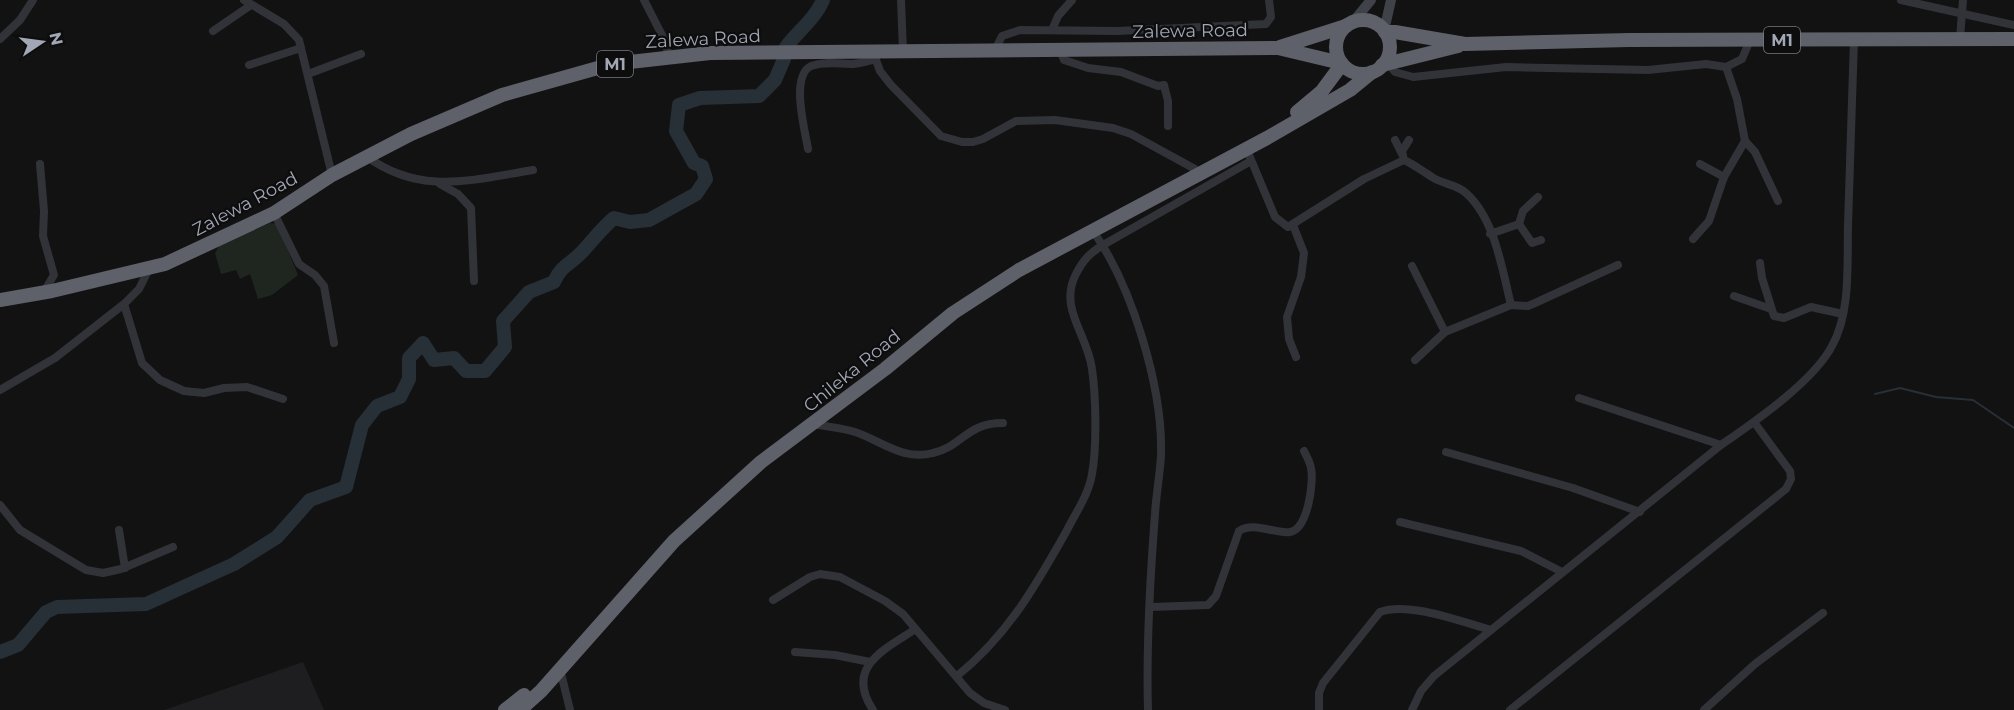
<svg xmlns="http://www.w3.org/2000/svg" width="2014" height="710" font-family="Montserrat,sans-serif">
<rect width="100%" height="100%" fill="#121213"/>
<polygon fill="#1e1e20" points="303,662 324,710 164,710"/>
<polygon fill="#1e261f" points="270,223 277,224 298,275 272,295 258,299 250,274 240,279 236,270 221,274 215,253 219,246"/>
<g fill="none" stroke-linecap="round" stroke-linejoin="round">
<polyline stroke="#272f37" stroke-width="2" points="1875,394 1900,388 1936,397 1973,400 2014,428"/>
<g stroke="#272f37" stroke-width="14">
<path d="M786,47C799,30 815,19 823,0"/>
<path d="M0,652L18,645L46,612L57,607L146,604L234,564L277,537L310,500L346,487L362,425L377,406L400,397L409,379V358L423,343L434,360L454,358L466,371H485L505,347L503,321L529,292L554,282C562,264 570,265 582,252C593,240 602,228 614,218L630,222L649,220L696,194L706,179L702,166L694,163L676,131L679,105L700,98L759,96L775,80L784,59"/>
</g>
<g stroke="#323338" stroke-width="8">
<polyline points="244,0 284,24 299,40 332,175"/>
<polyline points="644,0 664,39 669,56"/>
<polyline points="901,0 903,51"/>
<polyline points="1901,0 2014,25"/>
<polyline points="1052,30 1058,16 1072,0"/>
<polyline points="213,31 251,5"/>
<polyline points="1960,38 1963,0"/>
<polyline points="0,39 20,20 33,0"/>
<polyline points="1750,40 1742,59 1726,67 1737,99 1745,141 1755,152 1778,201"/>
<polyline points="995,50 1002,36 1020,30 1117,31 1266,24 1271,17 1269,0"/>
<polyline points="1060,50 1064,60 1088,68 1121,72 1158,86 1164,85 1168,101 1168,126"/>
<polyline points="873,52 880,71 891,85 941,136 962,142 973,142 983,139 1016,121 1055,120 1113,128 1131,134 1195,169"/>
<polyline points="249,65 301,48"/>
<polyline points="1389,65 1395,72 1413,77 1506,67 1648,70 1706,64 1726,67"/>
<polyline points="308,74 361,54"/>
<polyline points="1395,140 1402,154"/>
<path d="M808,149C805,130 790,76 811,66C824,61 840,64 853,64C861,63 868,61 876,59"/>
<path d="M1247,150L1275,217L1288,227L1364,179L1404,160C1415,165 1422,171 1432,177C1442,184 1456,184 1466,193C1495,219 1502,269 1511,305"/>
<path d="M366,156C420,196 471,180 533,170"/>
<polyline points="1404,160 1402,151 1409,140"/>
<polyline points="40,164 44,211 43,236 54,275 43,293"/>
<polyline points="1700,164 1724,177"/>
<polyline points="440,184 458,194 471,208 474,281"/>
<polyline points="274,213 299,264 315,275 324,286 334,343"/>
<polyline points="1519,224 1523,211 1538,197"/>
<polyline points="1293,225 1304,253 1301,277 1287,317 1289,339 1296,357"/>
<path d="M1093,231C1132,286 1163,388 1161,455C1160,475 1156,495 1155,514C1150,579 1146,645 1148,710"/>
<polyline points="1490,234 1519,224 1532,243 1541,240"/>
<polyline points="1693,239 1709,221 1724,177 1745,141"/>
<polyline points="1760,263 1762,278 1774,316 1784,318 1811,307 1843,314"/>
<polyline points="1412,266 1445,332"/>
<polyline points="1734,296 1771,309"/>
<polyline points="124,304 142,363 160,380 184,391 204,393 224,388 247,387 283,399"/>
<polyline points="1415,360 1445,332 1511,305 1528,306 1535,303 1618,265"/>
<polyline points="0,390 55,358 124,304 139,289 149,269"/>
<polyline points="1579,398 1721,445"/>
<path d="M814,424C828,427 842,428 855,432C882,441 903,461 933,453C963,446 966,423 1003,423"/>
<polyline points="1446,452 1573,488 1640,512"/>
<polyline points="0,505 20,530 86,570 103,573 121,569 173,547"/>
<polyline points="1400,522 1521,551 1562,572"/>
<polyline points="119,530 125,568"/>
<polyline points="773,600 810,577 820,574 840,577 885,601 903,614 970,693 984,703 1005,710"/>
<path d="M1151,607L1208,605L1216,596L1239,531C1254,521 1274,534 1290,532C1308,529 1314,482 1311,468C1310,462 1307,457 1304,451"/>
<polyline points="795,652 835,655 870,662"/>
<polyline points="560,669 570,710"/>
<path d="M957,676C1007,636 1035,587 1066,532C1075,514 1089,494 1092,474C1097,447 1096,396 1092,369C1088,335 1058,308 1076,274C1083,260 1090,253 1103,245L1251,161"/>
<path d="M873,710C845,668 883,650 914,630"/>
<path d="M1319,710V693L1323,683L1380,612C1408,601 1462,622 1491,630"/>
<path d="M1412,710L1421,691L1434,676L1721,445C1754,422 1813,382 1832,346C1851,312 1847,264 1848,225C1850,163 1852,101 1854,39"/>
<polyline points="1510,710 1786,489 1791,479 1790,471 1754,422"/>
<polyline points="1704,710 1755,664 1823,613"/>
</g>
<g stroke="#404249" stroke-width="10">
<polyline points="1353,22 1371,0"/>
<polyline points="1384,31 1391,0"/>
</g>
<g stroke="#5e616a" stroke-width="14">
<circle cx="1363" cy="47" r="27"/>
<polyline points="1385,32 1395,32 1465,44 1629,40 2014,39"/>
<polyline points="1280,47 1346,26"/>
<polyline points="1382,65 1458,46"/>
<polyline points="1297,112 1322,91 1342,64"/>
<polyline points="0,300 52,291 165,264 274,213 332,175 411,134 502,95 612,64 710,53 1278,48 1341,63"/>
<polyline points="505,710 524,695"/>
<polyline points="520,710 541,691 674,541 761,462 885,369 953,313 1019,270 1267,138 1350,90 1372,72"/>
</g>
</g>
<g text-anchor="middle" stroke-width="4.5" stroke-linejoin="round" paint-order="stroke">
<g fill="#0d0d0e" stroke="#757983" stroke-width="1.5">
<rect x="1764" y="27" width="36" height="26" rx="4.5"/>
<rect x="597" y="51" width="36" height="26" rx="4.5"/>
</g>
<g font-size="16" font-weight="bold" fill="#a2a7b5">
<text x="1782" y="46">M1</text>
<text x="615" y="70">M1</text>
</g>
<g font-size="18" fill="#a2a7b5" stroke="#0d0d0e">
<text transform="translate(1190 31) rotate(-1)" y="6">Zalewa Road</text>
<text transform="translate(703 39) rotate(-3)" y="6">Zalewa Road</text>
<text transform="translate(245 204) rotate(-28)" y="6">Zalewa Road</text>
<text transform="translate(852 371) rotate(-39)" y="6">Chileka Road</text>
</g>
</g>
<g transform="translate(42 42) rotate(77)" stroke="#0d0d0e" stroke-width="4.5" paint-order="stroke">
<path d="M0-4.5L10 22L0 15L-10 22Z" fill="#a2a7b5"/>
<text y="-9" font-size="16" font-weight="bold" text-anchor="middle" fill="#a2a7b5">N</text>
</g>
</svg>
